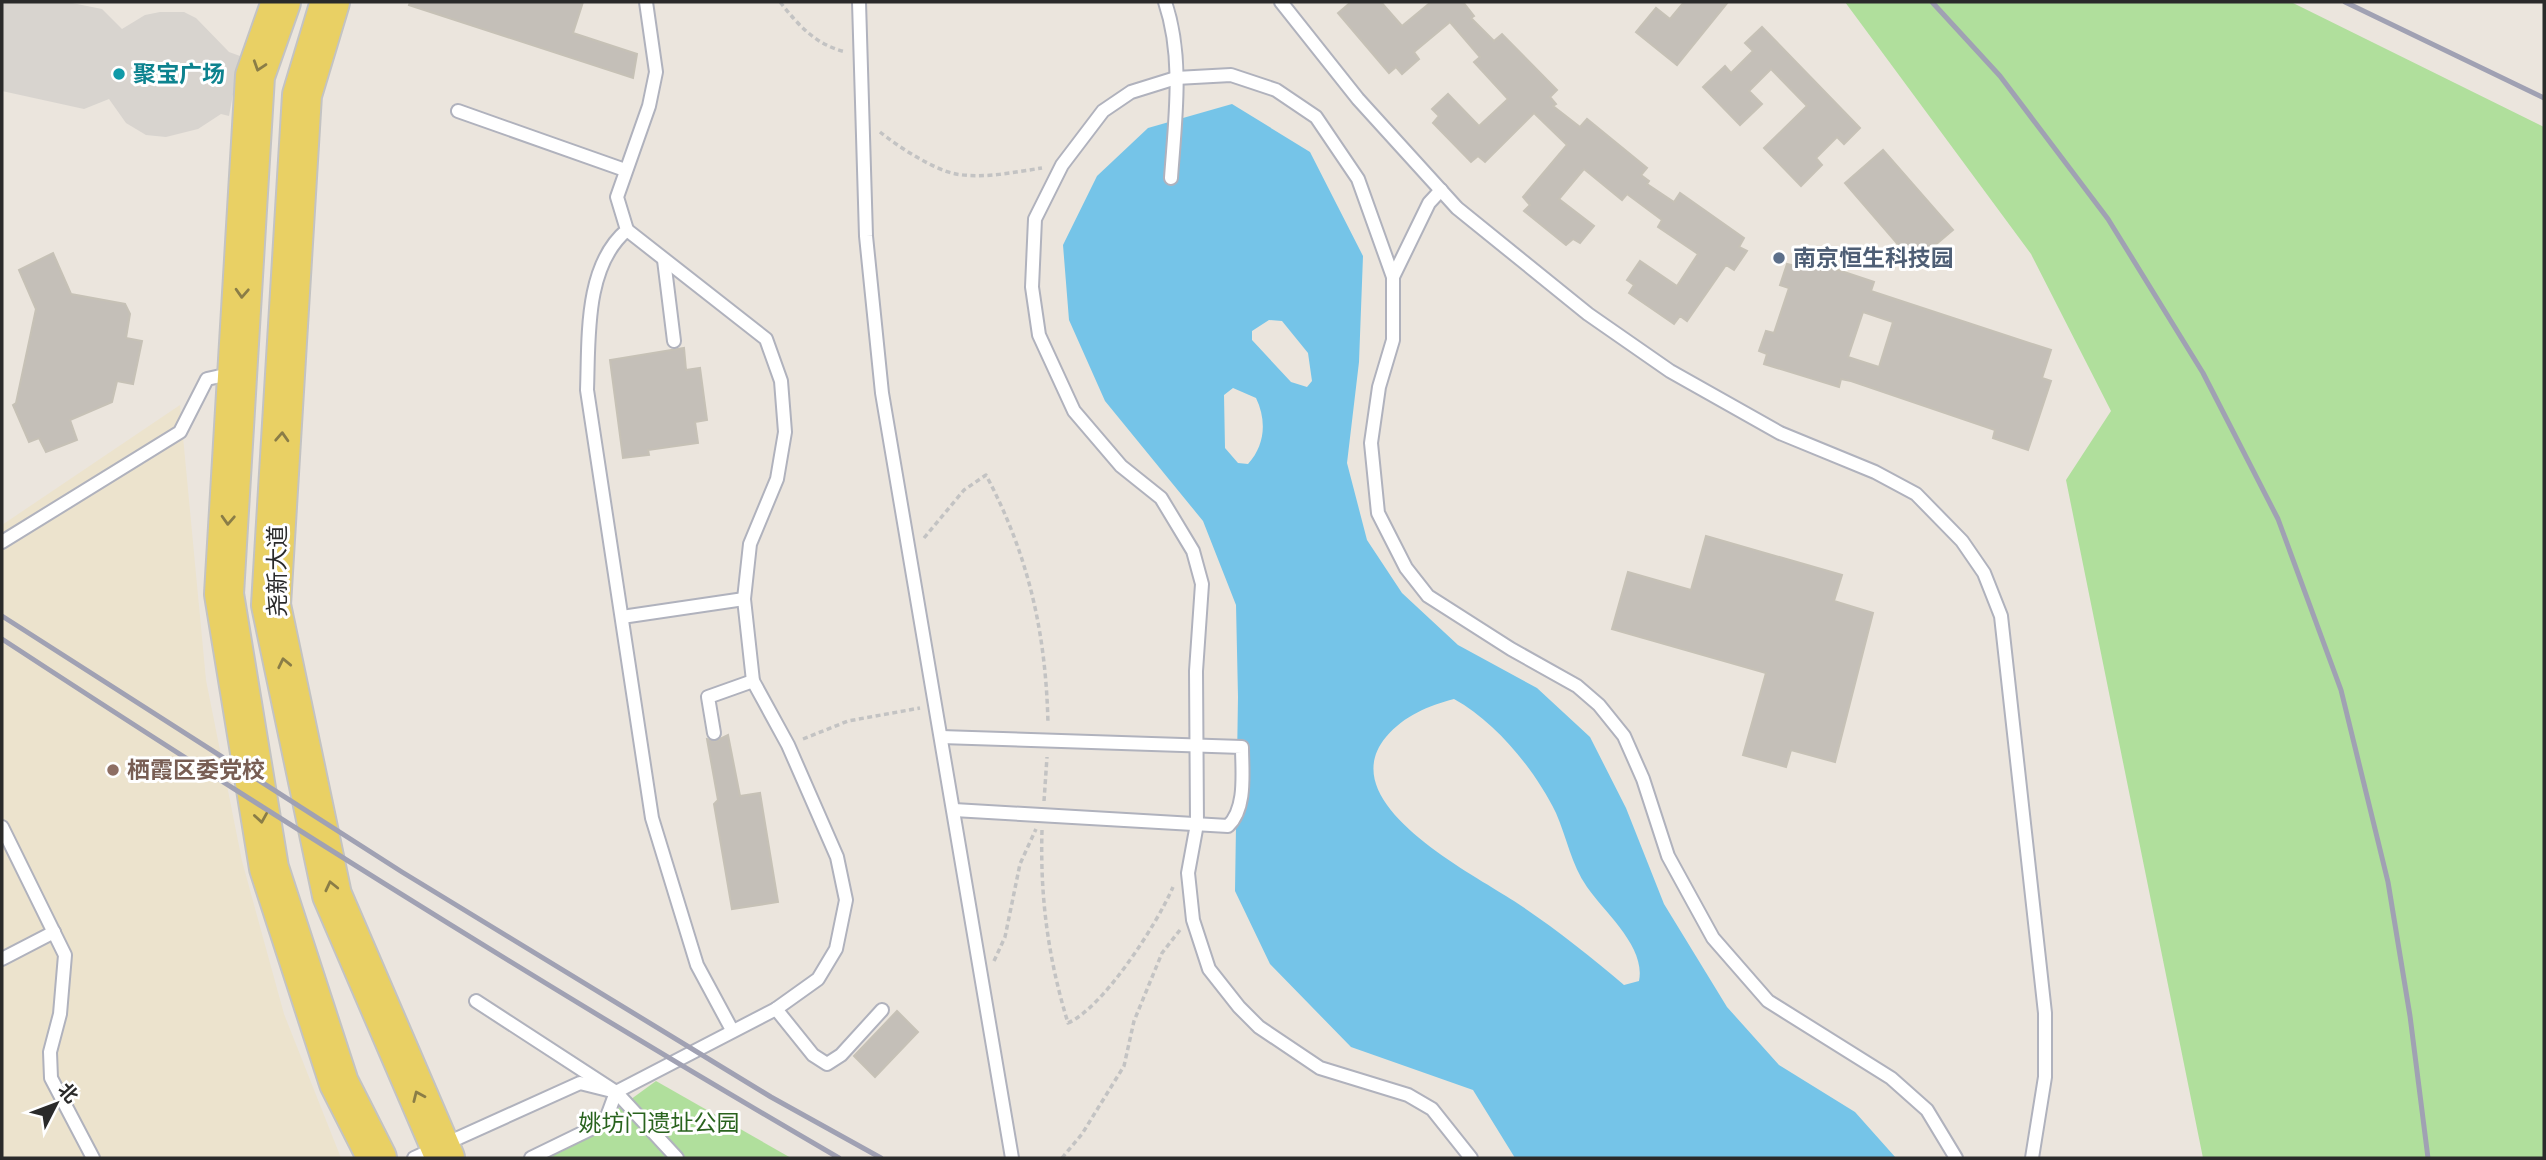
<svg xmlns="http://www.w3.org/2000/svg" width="2546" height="1160" font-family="Cabin,'Noto Sans SC',sans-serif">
<rect width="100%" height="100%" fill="#ebe5dd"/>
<polygon fill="#ece3cd" points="180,405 206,680 242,861 284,1014 341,1158 2,1158 2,525"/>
<g fill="#b0df9c">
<polygon points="1845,2 2291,2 2544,127 2544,1158 2203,1158 2066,480 2111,411 2031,254"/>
<polygon points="656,1081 791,1158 550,1158"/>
</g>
<polygon fill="#d8d4cf" points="2,2 67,2 102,9 122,29 145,15 160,12 184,12 196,18 229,52 240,56 229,116 221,114 198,129 166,137 146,135 126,123 109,99 84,109 2,91"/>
<path fill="#75c4e8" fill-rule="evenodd" d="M1232,104L1310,152L1363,256L1359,362L1347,463L1367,540L1402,593L1458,645L1537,688L1590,737L1626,808L1664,904L1727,1007L1779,1065L1855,1112L1896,1158H1515L1473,1090L1351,1047L1270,964L1235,891L1238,697L1236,605L1203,521L1105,401L1069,320L1063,245L1097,176L1148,128ZM1269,320L1282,321L1308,353L1312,381L1307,387L1291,382L1252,340V331ZM1233,388L1256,398C1267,421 1265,445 1248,464L1238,463L1225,448L1224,395ZM1454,699C1496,722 1535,770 1556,813C1567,838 1571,864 1587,887C1605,913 1646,947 1639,981L1624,985C1589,955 1552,926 1514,901C1472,873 1331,803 1386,737C1405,715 1428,706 1454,699Z"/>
<g fill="#c4bfb8" stroke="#c6c1b6" stroke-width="2" fill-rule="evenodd">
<polygon points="410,2 583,2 573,33 637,54 633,78 409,5"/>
<polygon points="1351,2 1381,2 1402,26 1431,2 1463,2 1474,16 1471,18 1494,41 1502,34 1557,90 1550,97 1556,104 1553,106 1580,127 1587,119 1647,168 1641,175 1649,181 1647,184 1674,202 1680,193 1744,238 1739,247 1747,251 1734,270 1726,265 1687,321 1680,316 1674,324 1629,293 1634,285 1627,280 1640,261 1677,286 1698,254 1658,227 1662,220 1627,194 1622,200 1584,169 1559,199 1594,226 1580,243 1573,239 1566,245 1524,211 1530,205 1523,197 1567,145 1534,113 1485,162 1478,156 1471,162 1433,123 1439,116 1432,109 1448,94 1479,126 1508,99 1474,62 1480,57 1450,22 1414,52 1419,59 1402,74 1396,67 1389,73 1338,13"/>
<polygon points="1684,2 1728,2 1677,65 1636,32 1656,8 1670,19"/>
<polygon points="1762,27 1860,128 1844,144 1837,137 1816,158 1822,165 1801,186 1764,148 1807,106 1771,69 1749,91 1762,104 1740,125 1703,87 1725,66 1731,73 1753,51 1745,43"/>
<polygon points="1883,150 1953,230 1914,263 1845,183"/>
<polygon points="53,253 71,294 125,304 130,314 126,338 142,341 133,384 117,381 112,402 70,420 77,440 46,452 39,438 29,442 13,405 16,403 36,309 19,270"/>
<path d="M1799,257L1874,282L1871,291L2051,350L2042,378L2051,381L2028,450L1993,438L1995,430L1851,381L1841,379L1839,387L1764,364L1767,354L1759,351L1766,331L1774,333L1789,288L1780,285L1787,264L1796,266ZM1863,312L1893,322L1879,367L1848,357Z"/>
<polygon points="684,348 686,370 700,368 707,420 695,422 698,443 648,450 649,455 623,458 610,360"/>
<polygon points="1706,536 1842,575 1834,601 1873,613 1835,762 1791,750 1786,767 1743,755 1766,673 1612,629 1628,572 1691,590"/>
<polygon points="728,735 740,796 760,793 778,902 732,909 714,804 718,800 707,739 716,741"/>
<polygon points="897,1011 918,1032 875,1077 854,1056"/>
</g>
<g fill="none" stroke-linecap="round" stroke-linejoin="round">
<g stroke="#b0b2bd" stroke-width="16">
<g id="lane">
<path d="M646,2L656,72L649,106L617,197L627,230C584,266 589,339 587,390L652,818L697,965L732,1030"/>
<polyline points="859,2 866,236 882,393 1012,1158"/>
<path d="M1165,2C1184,58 1175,120 1171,178"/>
<polyline points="1281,2 1358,99 1457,208 1588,314 1670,371 1780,433 1875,472 1916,494 1962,541 1984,573 2001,616 2045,1013 2045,1077 2032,1158"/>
<polyline points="458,111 625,170"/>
<polyline points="664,260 674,341"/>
<polyline points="1393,277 1429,203 1441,190"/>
<polyline points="2,542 180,432 207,379 234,373"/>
<polyline points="622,617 744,599"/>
<polyline points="714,733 708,697 753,681"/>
<path d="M941,737L1242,747C1242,771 1247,808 1228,826L954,810"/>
<polyline points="2,827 65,955 60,1014 50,1052 51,1078 93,1158"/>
<polyline points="2,959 54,932"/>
<polyline points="476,1001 616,1092 776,1009 818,979 836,949 846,900 837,857 788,745 753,681 744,599 750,544 777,479 785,432 781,381 766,339 627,230"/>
<polyline points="776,1009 813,1055 827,1064 841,1055 882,1010"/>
<polyline points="414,1158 580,1083 616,1092 677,1158"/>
<polyline points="531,1158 605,1122 616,1092"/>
<polyline points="1471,1158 1432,1109 1408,1095 1320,1068 1259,1027 1239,1007 1209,969 1193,920 1188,873 1197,824 1196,671 1202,584 1193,551 1161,498 1121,466 1074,411 1039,335 1032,287 1035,219 1062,165 1103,111 1131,92 1176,78 1231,75 1276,90 1316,117 1358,179 1393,277 1393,340 1379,387 1371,443 1378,513 1406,568 1428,596 1511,649 1577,686 1599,705 1624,736 1643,779 1668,856 1713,938 1768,1001 1891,1078 1927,1110 1956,1158"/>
</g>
</g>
<g stroke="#c3c3c3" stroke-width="42">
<g id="primary">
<polyline points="281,2 255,76 224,594 269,868 339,1083 377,1158"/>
<polyline points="330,2 302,95 271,605 332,895 445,1158"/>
</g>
</g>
<g stroke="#c3c3c3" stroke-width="3.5" stroke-dasharray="5 3.5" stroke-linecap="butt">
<path d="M780,2C799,26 816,45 846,52"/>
<path d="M880,132C897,146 934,170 956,174C984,179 1015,172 1042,168"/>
<path d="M924,538L964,490L986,475C1029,556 1046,634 1048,724"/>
<polyline points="803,739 848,721 920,708"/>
<polyline points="1044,801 1047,757"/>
<path d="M1042,830C1040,897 1048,958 1068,1023C1104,1007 1157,924 1173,887"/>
<polyline points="994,961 1005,937 1020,864 1036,829"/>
<polyline points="1062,1158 1082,1134 1124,1066 1134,1021 1162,953 1180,930"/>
</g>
<use href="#lane" stroke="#fff" stroke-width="12"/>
<use href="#primary" stroke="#e9d064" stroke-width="38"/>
<g stroke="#a0a1b3" stroke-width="5">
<polyline points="1932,2 2000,76 2108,219 2203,373 2278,519 2341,690 2388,882 2410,1016 2428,1158"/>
<polyline points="2345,2 2544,98"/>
<polyline points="2,616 402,872 771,1097 881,1158"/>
<path d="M2,639C277,819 555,993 839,1158"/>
</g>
</g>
<defs><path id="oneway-chevron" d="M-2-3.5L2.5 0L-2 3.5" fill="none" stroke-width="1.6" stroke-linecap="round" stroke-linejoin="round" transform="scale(1.75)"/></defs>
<g stroke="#8a7d47">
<use href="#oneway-chevron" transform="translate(259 66) rotate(108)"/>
<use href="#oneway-chevron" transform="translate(242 293) rotate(93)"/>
<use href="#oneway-chevron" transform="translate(282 437) rotate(-87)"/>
<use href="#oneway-chevron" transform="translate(228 520) rotate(93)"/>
<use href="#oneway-chevron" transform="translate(284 663) rotate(-102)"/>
<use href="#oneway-chevron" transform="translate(261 818) rotate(81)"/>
<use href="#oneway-chevron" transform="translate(331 886) rotate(-103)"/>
<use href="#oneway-chevron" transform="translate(418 1096) rotate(-114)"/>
</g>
<circle fill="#0f9aa8" stroke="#fff" stroke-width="2.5" cx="119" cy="74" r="7"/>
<circle fill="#5c6f8a" stroke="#fff" stroke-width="2.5" cx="1779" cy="258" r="7"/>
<circle fill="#8d6e63" stroke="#fff" stroke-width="2.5" cx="113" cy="770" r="7"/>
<g text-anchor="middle" stroke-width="6" stroke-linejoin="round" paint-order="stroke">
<g font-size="23" font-weight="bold" fill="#0d838f" stroke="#fff" text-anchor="start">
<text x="133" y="82">聚宝广场</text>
</g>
<g font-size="23" font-weight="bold" fill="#4e5e75" stroke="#fff" text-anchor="start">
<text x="1793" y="266">南京恒生科技园</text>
</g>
<g font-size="23" fill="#2a2a2a" stroke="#fff">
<text transform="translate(277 571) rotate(-90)" y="8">尧新大道</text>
</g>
<g font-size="23" font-weight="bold" fill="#785e54" stroke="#fff" text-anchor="start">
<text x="127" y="778">栖霞区委党校</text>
</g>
<g font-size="23" fill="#29631e" stroke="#fff">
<text x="659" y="1131">姚坊门遗址公园</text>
</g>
</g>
<rect width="2546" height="1160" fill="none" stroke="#2a2a2a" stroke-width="7"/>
<g transform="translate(56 1104) rotate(48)" stroke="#ffffff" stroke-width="5" paint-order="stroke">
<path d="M0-5L12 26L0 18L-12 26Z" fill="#2a2a2a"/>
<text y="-10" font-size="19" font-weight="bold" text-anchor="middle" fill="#2a2a2a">北</text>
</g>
</svg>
